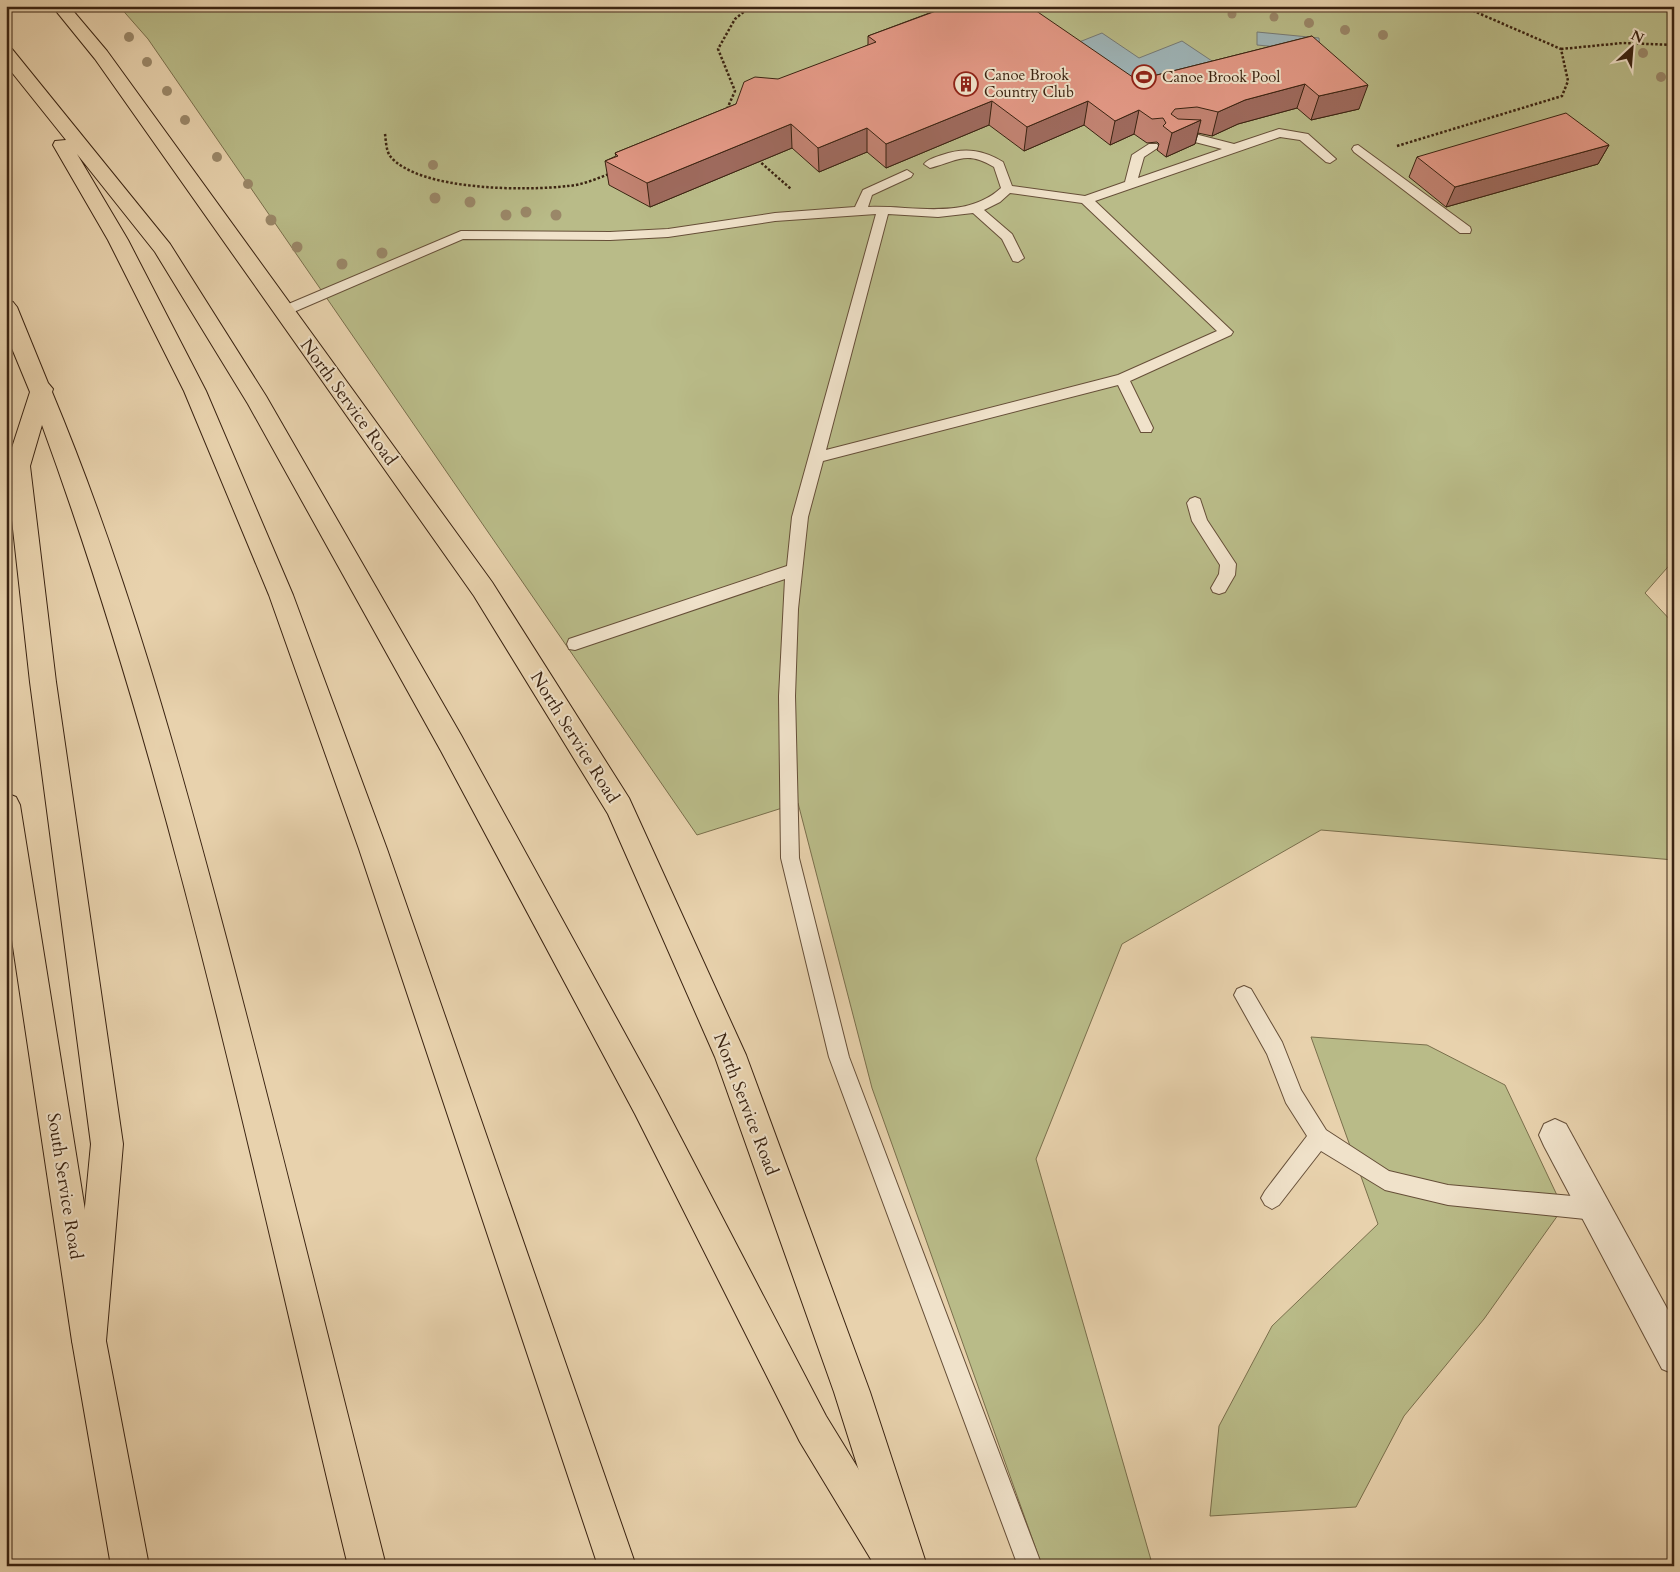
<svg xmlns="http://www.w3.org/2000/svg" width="1680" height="1572" font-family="Cardo,serif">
<rect width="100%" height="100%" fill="#e8d2ad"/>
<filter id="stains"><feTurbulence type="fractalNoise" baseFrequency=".004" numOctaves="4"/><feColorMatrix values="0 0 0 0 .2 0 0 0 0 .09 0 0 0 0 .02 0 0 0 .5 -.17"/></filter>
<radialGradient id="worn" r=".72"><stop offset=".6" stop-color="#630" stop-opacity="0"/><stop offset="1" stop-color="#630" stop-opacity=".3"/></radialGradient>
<g fill="#b9bb88" stroke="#7a6f4c">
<polygon points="119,6 1674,6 1674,560 1645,593 1674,624 1674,860 1321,830 1122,944 1036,1159 1151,1560 1119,1566 1042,1566 872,1088 798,803 697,835 148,39"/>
<polygon points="1311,1037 1427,1045 1505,1085 1563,1208 1484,1319 1404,1416 1356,1507 1210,1516 1219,1426 1272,1326 1378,1224"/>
</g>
<g fill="#9eb4b7" stroke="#767a75">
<polygon points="1257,32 1319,38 1320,51 1257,45"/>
<polygon points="1102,33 1139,58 1182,41 1212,61 1136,92 1069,46"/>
</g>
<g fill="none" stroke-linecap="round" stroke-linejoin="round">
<g stroke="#664f38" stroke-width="2">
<g id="service">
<path d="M1279,129L1308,134L1336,159L1330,163L1326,162L1300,140L1280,137L1095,201L1233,332L1231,335L1130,381L1153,428L1151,432H1141L1118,385L823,461L808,517L798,609L795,696L799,858L849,1057L1042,1566H1018L829,1057L781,858L779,696L785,579L575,650L569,649L567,644L569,639L787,566L792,517L876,214L775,221L668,237L610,240L463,239L289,314H279L277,311L279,308L461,231L610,232L668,229L775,213L855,207L863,190L907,170L913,174L911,177L872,195L868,207C912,205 965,221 1001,188L994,167C966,150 957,161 930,168L924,164C928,159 936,157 942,155C965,147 983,150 1003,162L1012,186L1085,196L1125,182L1132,155L1149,144H1157L1159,147L1144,157L1138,178L1222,149L1191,141H1170L1168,138L1170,135L1191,133L1234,144ZM1010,193L1082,203L1217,331L1118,375L826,450L888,214L938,217L973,213L1002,239L1013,261L1018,262L1024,258L1012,234L984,210L1000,202Z"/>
<polygon points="1358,145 1470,227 1471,230 1470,233 1460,233 1354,152 1352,149 1354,146"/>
<polygon points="1195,497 1200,499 1207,520 1236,564 1235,575 1225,592 1219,594 1213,592 1211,588 1219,574 1220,565 1192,521 1187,503 1190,499"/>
<polygon points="1244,986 1251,989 1282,1042 1301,1090 1326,1130 1389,1171 1448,1185 1595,1198 1602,1202 1606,1209 1602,1216 1595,1220 1448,1205 1385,1190 1321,1151 1279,1205 1272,1209 1265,1205 1261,1198 1265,1191 1307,1136 1286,1103 1267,1054 1234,995 1237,989"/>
</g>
</g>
<g stroke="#664f38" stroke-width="2">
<polygon id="minor" points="1555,1119 1566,1124 1674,1321 1674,1374 1662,1369 1544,1146 1539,1135 1544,1124"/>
</g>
<g stroke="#3a2311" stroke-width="2">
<g id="primary">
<polygon points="52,6 69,6 107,51 492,582 629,798 746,1055 870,1392 927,1566 889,1566 834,1392 715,1057 608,814 474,596 95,59"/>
<polygon points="6,793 16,797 20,805 106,1341 149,1566 111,1566 72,1341 6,900"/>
</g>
</g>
<g stroke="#3a2311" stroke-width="2">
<g id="motorway">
<polygon points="6,48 12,49 170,244 266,396 461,735 657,1092 826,1416 910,1553 916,1566 875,1566 800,1442 635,1114 441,751 248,404 155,252 77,154 128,240 206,391 293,595 387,849 636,1566 598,1566 359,849 269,595 184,391 108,240 53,145 55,141 66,140 6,65"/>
<path d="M6,300L13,302L17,307L48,383L53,389L52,392C126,569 178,756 227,941C282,1149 333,1358 386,1566H348C255,1183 177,795 42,425L30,466L56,682L123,1144L106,1341L101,1353L89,1358L77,1353L72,1341L91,1144L30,682L6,466L30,392L6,334Z"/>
</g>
</g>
<g stroke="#3a2311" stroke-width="2.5" stroke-dasharray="2.5 2" stroke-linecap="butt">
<polyline points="1561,49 1623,43 1674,45"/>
<polyline points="727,109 735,91 718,49 735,19 751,6"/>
<path d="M385,134C386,141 386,150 390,156C418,191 527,191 568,186C582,185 596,179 609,174"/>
<polyline points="1397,146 1562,96 1568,81 1561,49 1462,6"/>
<polyline points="758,160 791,189"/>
</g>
<use href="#service" fill="#f0e2ca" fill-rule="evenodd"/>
<use href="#minor" fill="#f0e2ca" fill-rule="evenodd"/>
<use href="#primary" fill="#e8d2ad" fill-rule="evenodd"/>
<use href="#motorway" fill="#e8d2ad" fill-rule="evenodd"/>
</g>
<g fill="#9a8768">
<circle cx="1232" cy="14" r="4.5"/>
<circle cx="1274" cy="17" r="4.5"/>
<circle cx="1309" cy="23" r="5"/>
<circle cx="1345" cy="30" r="5"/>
<circle cx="1383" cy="35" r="5"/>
<circle cx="129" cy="37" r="5"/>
<circle cx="1643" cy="53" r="5"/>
<circle cx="147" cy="62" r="5"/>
<circle cx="1661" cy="77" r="5"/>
<circle cx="167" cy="91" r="5"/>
<circle cx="185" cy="120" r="5"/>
<circle cx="217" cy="157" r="5"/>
<circle cx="433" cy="165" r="5"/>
<circle cx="248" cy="184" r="5"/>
<circle cx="435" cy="198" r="5.5"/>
<circle cx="470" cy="202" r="5.5"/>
<circle cx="526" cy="212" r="5.5"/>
<circle cx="506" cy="215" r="5.5"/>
<circle cx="556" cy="215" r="5.5"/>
<circle cx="271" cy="220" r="5.5"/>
<circle cx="297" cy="247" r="5.5"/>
<circle cx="382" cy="253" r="5.5"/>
<circle cx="342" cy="264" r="5.5"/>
</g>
<g fill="#c28372" stroke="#3a2311">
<polygon points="932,8 1137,80 1312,36 1359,109 1311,120 1297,108 1238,124 1212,136 1198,133 1195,144 1166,157 1157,150 1159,144 1157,142 1147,143 1134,134 1110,145 1084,125 1024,151 989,125 886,168 867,152 819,172 792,148 650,207 609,185 605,161 616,156 615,153 736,104 868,45 868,36 932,12"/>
<polygon points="1609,145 1598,164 1446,207 1409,177 1417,157"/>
</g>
<g fill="#9e6a5d" stroke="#3a2311">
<polygon points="1305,84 1297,108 1238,124 1212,136 1218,112 1245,100"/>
<polygon points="1368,85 1359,109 1311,120 1319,96"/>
<polygon points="992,101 989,125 886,168 886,144"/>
<polygon points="1088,101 1084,125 1024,151 1027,127"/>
<polygon points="1139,110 1134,134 1110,145 1115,121"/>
<polygon points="1201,120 1195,144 1166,157 1172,133"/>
<polygon points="791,124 792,148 650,207 647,183"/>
<polygon points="867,128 867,152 819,172 818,148"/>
<polygon points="1609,145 1598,164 1446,207 1455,187"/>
</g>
<g fill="#e29885" stroke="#3a2311">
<polygon points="935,6 1029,6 1137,80 1312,36 1368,85 1319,96 1305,84 1245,100 1218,112 1197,107 1175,109 1171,114 1178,119 1201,120 1172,133 1163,126 1166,123 1163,118 1152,119 1139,110 1115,121 1088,101 1027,127 992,101 886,144 867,128 818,148 791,124 647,183 605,161 618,156 615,153 736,104 744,82 755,77 778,79 876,42 868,36 936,11 932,8"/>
<polygon points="1566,113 1609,145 1455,187 1417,157"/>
</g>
<defs>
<g id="stadium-ring" transform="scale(1.25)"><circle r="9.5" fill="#f0e2ca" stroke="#8f2418" stroke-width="1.5"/><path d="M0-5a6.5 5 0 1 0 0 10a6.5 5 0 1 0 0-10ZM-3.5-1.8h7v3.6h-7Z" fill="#8f2418"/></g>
<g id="building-ring" transform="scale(1.25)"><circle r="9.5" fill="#f0e2ca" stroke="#8f2418" stroke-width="1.5"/><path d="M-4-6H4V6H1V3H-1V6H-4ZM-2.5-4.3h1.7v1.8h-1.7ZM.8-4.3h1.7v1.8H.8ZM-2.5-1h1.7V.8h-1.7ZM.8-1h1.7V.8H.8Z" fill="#8f2418"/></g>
</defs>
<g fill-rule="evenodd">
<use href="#stadium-ring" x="1144" y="77"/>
<use href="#building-ring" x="966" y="84"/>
</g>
<g text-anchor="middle" stroke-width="4" stroke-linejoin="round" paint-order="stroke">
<g font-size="15" fill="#3a2311" stroke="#f0e2ca" text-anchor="start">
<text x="984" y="80">Canoe Brook<tspan x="984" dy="17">Country Club</tspan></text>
<text x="1162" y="82">Canoe Brook Pool</text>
</g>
<g font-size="18" fill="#3a2311" stroke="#f0e2ca">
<text transform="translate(349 402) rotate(54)" y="6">North Service Road</text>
<text transform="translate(575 737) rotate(58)" y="6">North Service Road</text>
<text transform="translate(746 1104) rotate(69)" y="6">North Service Road</text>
<text transform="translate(65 1186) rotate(81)" y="6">South Service Road</text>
</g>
</g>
<rect width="1680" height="1572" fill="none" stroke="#e8d2ad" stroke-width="25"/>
<rect x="8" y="8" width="1665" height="1557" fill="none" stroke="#3a2311" stroke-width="2.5"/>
<rect x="12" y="12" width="1655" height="1547" fill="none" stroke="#3a2311"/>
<g transform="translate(1632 48) rotate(26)" stroke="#f0e2ca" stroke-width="4" paint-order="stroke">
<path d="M0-4L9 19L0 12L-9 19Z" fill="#3a2311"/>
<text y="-8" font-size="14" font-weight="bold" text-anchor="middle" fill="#3a2311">N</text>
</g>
<rect width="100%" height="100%" filter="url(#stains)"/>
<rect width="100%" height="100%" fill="url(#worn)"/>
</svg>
